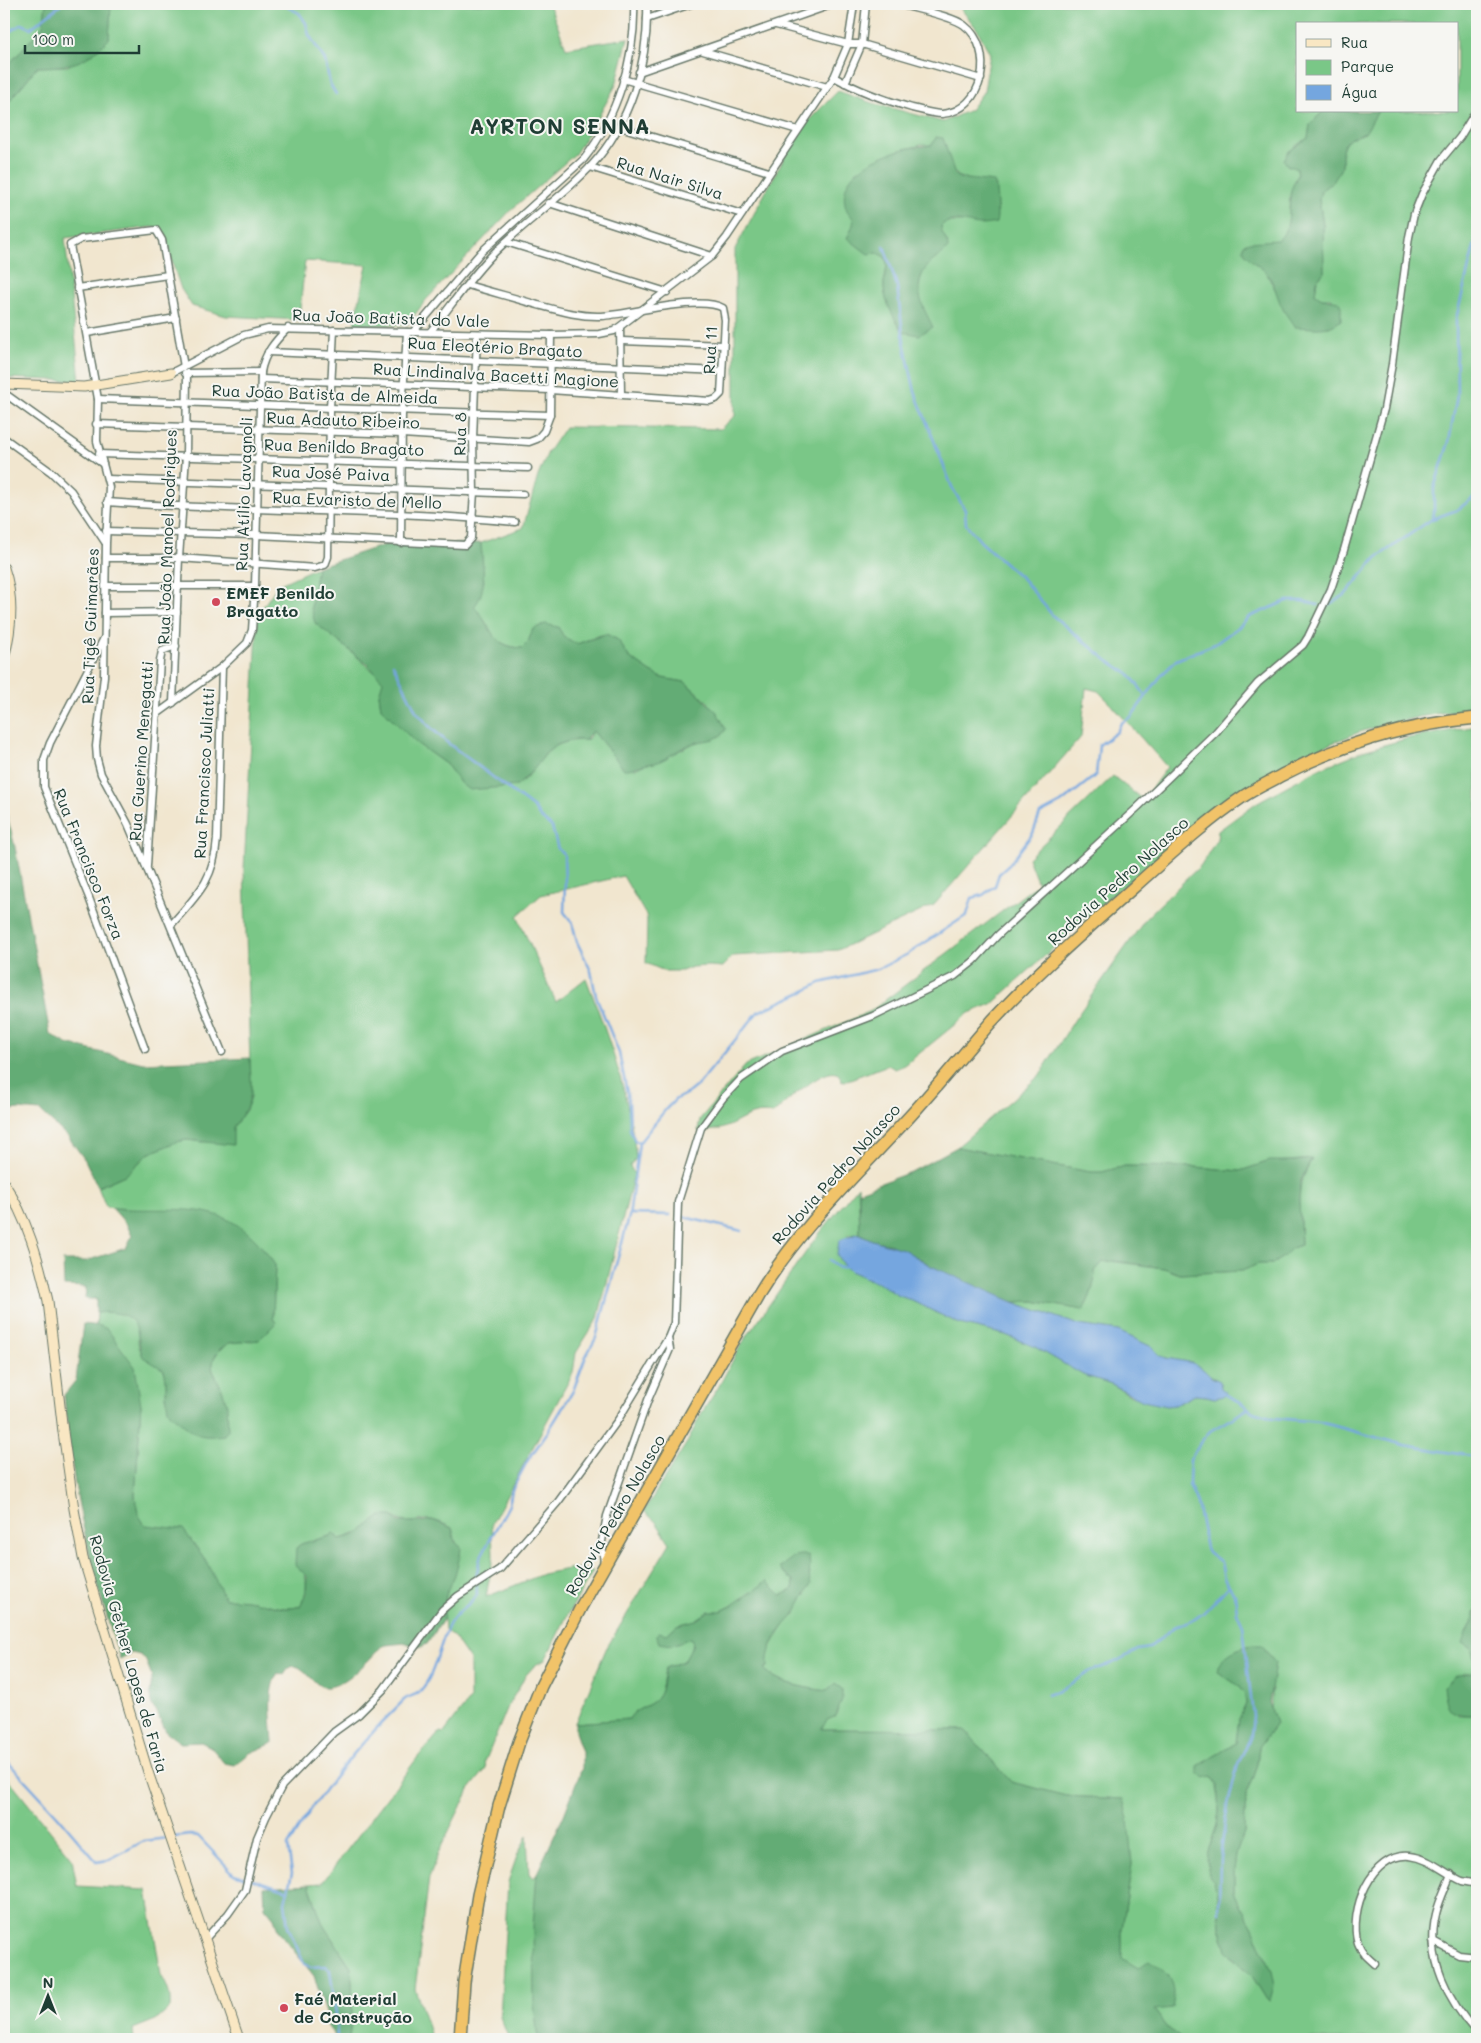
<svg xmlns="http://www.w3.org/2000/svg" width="1481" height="2043" font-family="Mali,sans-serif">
<rect width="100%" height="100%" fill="#f6f6f2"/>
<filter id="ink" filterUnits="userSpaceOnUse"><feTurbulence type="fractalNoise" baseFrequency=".02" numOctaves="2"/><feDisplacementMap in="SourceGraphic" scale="10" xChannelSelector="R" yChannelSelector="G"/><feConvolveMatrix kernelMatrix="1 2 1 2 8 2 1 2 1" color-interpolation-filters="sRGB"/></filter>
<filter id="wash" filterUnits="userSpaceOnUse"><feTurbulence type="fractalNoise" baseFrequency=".0096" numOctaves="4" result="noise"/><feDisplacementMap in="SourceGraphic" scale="20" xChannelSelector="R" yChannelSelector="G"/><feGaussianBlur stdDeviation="1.12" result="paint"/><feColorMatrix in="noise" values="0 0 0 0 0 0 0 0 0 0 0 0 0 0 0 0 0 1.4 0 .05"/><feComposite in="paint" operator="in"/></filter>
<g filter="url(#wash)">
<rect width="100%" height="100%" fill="#f1e6cf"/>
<g fill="#7ac787" stroke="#4c825e" fill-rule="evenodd">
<polygon points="4,4 46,4 43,26 4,70"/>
<polygon points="111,4 549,4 566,48 628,38 616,85 596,121 575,154 511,210 426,300 407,325 354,325 367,265 305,261 299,320 226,316 192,306 181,289 171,259 166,236 163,231 153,227 65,238 80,381 4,378 4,108 37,67 68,66 109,38"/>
<path d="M957,4H1477V707L1418,717L1362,731L1310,752L1274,772L1239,794L1105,901L992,1004L969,1013L905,1065L895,1069L888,1065L842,1082C838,1051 782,1106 773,1114C747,1109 737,1127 715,1130C709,1131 703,1131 698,1131L700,1119L746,1065L871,1011L1038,884L1028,858L1113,776L1143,800L1167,767L1111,704L1098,691L1086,688L1081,737L934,905L838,950L733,956L722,967L709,966L692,967L682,971H664L646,963L647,917L623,876L541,895L517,916L556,1002L586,978C608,1036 630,1096 636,1158L630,1166L634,1174L598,1318L576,1353L573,1373L492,1523L493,1557L486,1597L543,1574L573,1568L593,1571L566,1618L545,1660L535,1665L526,1675L509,1704L485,1762L486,1769L469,1790L438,1853L429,1878L415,1989L429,2029L431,2039H349L353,2000L351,1967L323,1925L309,1884L322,1883L418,1757L440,1732L444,1733L470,1699V1660L455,1638L445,1630L444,1619L443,1620L446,1595L460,1556L452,1528C446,1525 438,1521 432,1520C417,1518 408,1528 392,1516C374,1524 358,1534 340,1539L333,1533L330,1536L301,1544L296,1548C304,1568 312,1586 300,1606C285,1612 269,1604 253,1601C244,1599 234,1600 225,1599L216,1583L156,1527L144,1525L138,1514L135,1496L141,1405L96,1325L97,1313C112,1310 133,1312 137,1329C139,1336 137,1344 140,1349C146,1361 155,1362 164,1370L166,1377V1398L228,1419L223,1392L212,1368L214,1358L220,1349L229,1343L259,1340L276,1323L273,1318L275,1265L128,1209L106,1207L98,1187L127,1174L148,1154L176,1142L187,1140L203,1142L232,1138L233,1127L246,1110L251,1097L244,869L258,614L278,585L317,567L311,608L344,645L384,681L379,694L381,708L415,742L447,765L461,784L517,786C522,781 530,775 534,769C549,747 560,740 587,740L593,731L611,753L635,769L643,765L657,762L698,741L714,739L709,703L685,682L662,678L651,672L629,657L618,640L606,634L597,636L577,644L564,637L558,627L533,629L528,642L523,648C489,647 492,624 474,607L484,582L481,543L523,528L538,476L548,452L565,427L720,429L735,416V249L799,130L838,91L869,102L943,122L970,110L984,91L990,54L977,29ZM1297,24H1457V111H1378L1365,133L1351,138L1346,142L1342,149V165L1335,179L1321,191L1319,199L1323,225L1324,272L1317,280L1315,295L1322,298H1332L1330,327H1319L1278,295L1266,272L1244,245C1254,240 1270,245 1279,239C1293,229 1287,205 1291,191C1293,183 1299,177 1297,169L1287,165L1294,147L1308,138L1310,125L1323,111H1297ZM921,145H932L959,177L996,186L995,199L998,212L960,222H945L941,226V234L948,243C940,259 937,255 927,266C917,278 918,296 923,310L903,332C895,320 885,302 884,288C883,277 890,268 885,257L850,232L854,226L855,172L897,151Z"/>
<path d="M1477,726V1611L1474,1613V1620L1467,1632L1477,1663L1472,1672L1463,1673L1458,1715H1477V2039H1181L1168,2028L1155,2011L1138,1968L1122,1959V1929L1132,1864L1123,1799L1066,1796L1011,1782L965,1730L820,1729L827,1720L836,1716L839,1710L827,1691C807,1688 780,1685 764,1669L768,1667L766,1656L775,1640L788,1620L796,1614L799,1602L806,1595L810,1573L782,1572L794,1581L793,1590L781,1596L773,1589L752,1591L731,1606L721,1611H709L696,1620L677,1625L667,1634L691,1638L693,1644L684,1661L666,1668C662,1678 664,1689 657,1698C650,1707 633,1709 629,1719L575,1723L606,1649L670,1543L656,1522L644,1511L688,1441L701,1414L718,1388L741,1345L815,1239L858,1186L860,1234L848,1235L850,1271L883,1285L897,1295L908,1299L960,1324L1006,1335L1035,1347L1083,1375L1112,1384L1131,1396L1167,1406L1175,1405L1195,1395L1207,1396L1214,1398L1221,1388L1215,1378L1211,1377L1204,1370L1193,1363L1166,1358L1159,1355L1152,1347L1118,1331L1079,1325L1013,1302L1033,1301L1083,1310C1090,1299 1095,1284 1095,1271L1103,1262L1109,1261L1164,1268L1180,1274L1242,1271L1258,1264H1272L1283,1257L1292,1248L1301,1245L1299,1200L1301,1182L1312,1159L1264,1163L1240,1171L1196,1167L1125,1166L1102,1172H1090L957,1147L1039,1076L1075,1019L1147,917L1201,865L1217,839L1218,831L1256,803L1316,770L1363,751L1409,738ZM1222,1675L1272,1688C1269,1705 1274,1715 1272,1731L1265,1737L1259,1747L1257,1764L1246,1795L1244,1832L1236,1854L1234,1871V1891L1239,1903L1253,1927L1271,1971L1267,2000L1252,1976L1233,1957L1223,1938L1220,1926L1218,1900L1208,1851L1217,1825L1219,1811L1217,1784L1213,1776L1198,1766L1236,1743L1239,1719L1246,1704L1245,1694L1236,1684Z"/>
<path d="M4,1774L72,1858L77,1886L147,1890L161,1975C168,1987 171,1995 170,2008L158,2019L133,2029L134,2039H4Z"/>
<path d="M527,1836L529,1874L534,1878L537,1873C533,1929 532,1984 538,2039H509L500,2017L508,1882L517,1856Z"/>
</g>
<g fill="#63ac74" stroke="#417454">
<path d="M46,4H111L109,39C83,65 72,66 37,67L4,108V70L43,26Z"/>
<path d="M1323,111H1378L1365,133L1351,138L1346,142L1342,149V165L1339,172L1335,179L1321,191L1319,199L1323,225L1324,272L1317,280L1315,294L1322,298L1339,301L1341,304V320C1329,332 1310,327 1295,327C1291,321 1287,316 1284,311C1277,299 1276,286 1268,275C1262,266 1251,264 1243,250L1244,244L1249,242L1277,240L1283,235L1288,223L1291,190L1298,174L1297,169L1287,165L1284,160L1288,152L1308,138L1310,125Z"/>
<path d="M936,137L943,138L955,174L959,178L994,182C997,187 998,216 996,223C991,224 985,225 980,225C967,224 951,216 941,226C941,235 948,239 948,248C942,256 933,259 927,267C911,286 923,308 933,327L919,335L903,332C895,320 885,303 884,288C883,277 890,268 885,257L877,253L868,254L847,238C861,211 849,223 845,204C839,174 874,158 897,151C909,147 921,147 932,145Z"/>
<path d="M481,543C482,566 489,588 474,607C492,624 489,647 522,648L528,642L533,629L545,624L558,627L564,637L577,644L606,634L618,640L629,657L651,672L662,678L685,682L717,712L726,729C719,743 701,739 689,745C678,749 669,758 658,762C653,764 648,763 643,765C635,767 634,769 624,769L593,731L587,737V740H572L557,745L547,752L534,769L517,786L469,790L461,784L447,765L415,742L381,708L379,694L383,681L367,664L315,623L311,608L317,567L384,545Z"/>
<path d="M4,804L15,847L50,1034L67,1044L143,1063L250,1058C251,1093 256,1099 233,1127V1145L187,1140L176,1142L148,1154L127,1174L98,1187L85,1160L69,1138L40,1111L19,1109L4,1111Z"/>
<path d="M957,1147L1090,1172H1102L1125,1166L1196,1167L1240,1171L1270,1161H1295L1312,1159L1300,1182L1299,1200L1301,1245L1292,1248L1283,1257L1272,1264H1258L1242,1271L1180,1274L1164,1268L1115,1261L1103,1262L1095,1271C1095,1284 1090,1299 1083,1310L1033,1301L1013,1302L957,1279L931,1266L921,1259L889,1244L872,1240L860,1234L859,1191L911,1172Z"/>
<path d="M112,1208C183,1214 228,1193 275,1265L273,1318L276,1323L259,1340L229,1343L220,1349L214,1358L212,1369L223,1392L227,1405L228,1430L224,1435C200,1438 196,1436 178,1420C174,1417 169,1414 168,1409C165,1396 168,1383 164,1370L143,1357C136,1340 142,1319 120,1314C111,1312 105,1312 96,1313V1299H85L86,1287L64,1286L63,1261H86L126,1248L132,1236L127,1225Z"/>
<path d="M83,1324L101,1326L107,1329L135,1367L141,1405L135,1496L138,1514L145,1525L183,1529L205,1559L225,1599C234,1599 244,1599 253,1601C269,1604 285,1612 300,1606L306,1594L307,1576L295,1565L296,1548L301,1544L330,1536L333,1533L340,1539L355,1535L381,1516H392L399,1522H420L432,1520L452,1528L455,1542L461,1547L460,1556L455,1575L446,1595L443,1620L427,1644L421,1647L405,1643L386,1645L381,1647C369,1660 343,1689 324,1687C311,1686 298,1650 284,1675L278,1673C266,1690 272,1722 273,1743L250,1753L235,1765L224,1763L211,1747L201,1742L181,1743L167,1733L151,1703L150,1695L152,1676L146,1661L141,1655L131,1653L120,1659C107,1616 93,1574 84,1530C74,1486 68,1440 64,1395L76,1380Z"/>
<path d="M800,1555H808C812,1566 807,1576 811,1584C808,1591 805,1595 801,1601C798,1605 798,1611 794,1615C781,1629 766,1646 768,1667L764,1669C779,1685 807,1688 827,1691L835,1684L842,1689V1699L836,1716L827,1720L821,1729L965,1730L1011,1782L1066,1796L1123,1799L1128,1819L1132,1864L1122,1929V1958L1138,1968L1150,1960C1170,1976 1178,1981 1172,2008L1154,2010L1168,2028L1181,2039H538L534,2004L533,1926L537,1873L564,1815L582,1768V1752L575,1732V1723L629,1719C633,1709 650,1707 657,1698C664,1689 662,1678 666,1668L684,1661L693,1644L691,1638L672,1645L659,1643L657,1637L658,1632L667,1634L677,1625L696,1620L709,1611H721L732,1606L767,1581L781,1595L793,1590L794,1581L782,1572L780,1567L791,1559Z"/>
<path d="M1477,1611V1659L1471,1648L1463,1643C1466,1632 1475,1623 1474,1613Z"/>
<path d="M1252,1645H1262L1275,1663L1269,1702L1276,1724L1259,1747L1257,1764L1246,1795L1244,1832L1236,1854L1234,1871V1891L1239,1903L1253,1927L1271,1971L1274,1986L1270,2001L1267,2000L1252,1976L1227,1950L1220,1926L1218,1900L1214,1881L1209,1876L1207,1861L1208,1851L1217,1825L1219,1811L1217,1785L1213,1776L1203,1778L1198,1773V1766L1236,1743L1239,1719L1246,1704L1245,1694L1236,1684L1218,1672C1220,1655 1237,1648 1252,1645Z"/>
<path d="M1477,1663V1715C1451,1715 1447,1713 1444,1686L1455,1676L1472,1672Z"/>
<polygon points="309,1884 323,1925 351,1967 353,2000 349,2039 337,2039 326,2024 328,2019 314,1976 279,1932 274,1918 265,1907 264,1887"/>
</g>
<path fill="#74a6df" stroke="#4a728a" d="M857,1233L872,1240L903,1249L931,1266L1013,1302L1079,1325L1118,1331L1152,1347L1159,1355L1166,1358L1193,1363L1204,1370L1211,1377L1220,1381L1221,1388L1226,1392L1224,1396L1214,1398L1207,1396L1195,1395L1175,1405L1167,1406L1143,1401L1112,1384L1083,1375L1035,1347L1006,1335L960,1324L908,1299L897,1295L882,1285L850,1271L843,1265L837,1255L839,1241C845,1237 853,1237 857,1233Z"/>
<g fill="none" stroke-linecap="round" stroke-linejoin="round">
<g stroke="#74a6df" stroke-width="2.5">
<polyline points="285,4 289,8 299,13 306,23 309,35 325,60 330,84 336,94"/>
<polyline points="4,35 22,24 31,28 62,4"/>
<polyline points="884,246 897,286 904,342 915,392 952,487 965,510 966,524 981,542 1023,579 1053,616 1107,660 1130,675 1146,696"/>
<polyline points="1432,519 1434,513 1434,488 1449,442 1457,395 1456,319 1477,235"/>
<polyline points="1327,606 1345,595 1376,558 1432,519 1457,510 1477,495"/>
<polyline points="393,664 416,711 429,726 449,744 534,808 540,817 552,827 558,849 564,854 565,883 564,912 572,922 577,942 591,971 596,996 619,1053 629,1102 630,1129 635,1141 640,1142"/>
<polyline points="630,1214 670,1215"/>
<polyline points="684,1217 742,1231"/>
<polyline points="829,1260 839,1268 846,1267"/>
<polyline points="1224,1394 1239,1401 1253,1412 1274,1418 1320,1422 1404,1445 1477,1457"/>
<polyline points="1047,1695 1059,1691 1089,1672 1113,1663 1138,1650 1149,1648 1174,1627 1192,1621 1203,1613 1229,1586"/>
<polyline points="4,1754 8,1762 58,1816 97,1862 108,1860 144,1841 168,1838"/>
<polyline points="174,1837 190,1835 198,1836 234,1874 288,1890"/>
<polyline points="1219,1912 1220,1858 1228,1804 1238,1764 1251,1736 1253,1716 1243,1625 1237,1612 1235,1595 1224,1578 1221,1562 1208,1552 1206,1548 1197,1503 1189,1484 1190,1460 1200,1443 1210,1431 1248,1409"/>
<path d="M337,2039L336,2014L330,1970L326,1966L310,1967L304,1964L288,1926L285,1902L292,1873L288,1846C319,1792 359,1744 404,1700C408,1696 416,1696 420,1691C435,1676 439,1645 449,1625C455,1612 469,1606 477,1595L476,1577L480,1558L509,1505L512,1490L528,1460L549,1430L573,1391L586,1356L596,1338L629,1217L639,1143L666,1109L676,1099L688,1093L699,1084L758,1012L807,990L820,983L878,969L908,954L967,915L972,898L983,895L995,886L999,874L1009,865L1033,833L1040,814L1061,803L1096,775L1099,745L1117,732L1121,723L1131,717L1160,677L1176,660L1215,644L1240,626L1249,617L1287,601H1302L1318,605"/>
</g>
</g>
</g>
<g filter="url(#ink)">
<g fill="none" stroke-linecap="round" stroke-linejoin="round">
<g stroke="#68786a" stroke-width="9">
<g id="street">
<polyline points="647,19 691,4"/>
<polyline points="776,25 848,44 862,44 981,79"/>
<polyline points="703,51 827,87"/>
<polyline points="639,72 834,4"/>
<path d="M834,77C859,91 884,100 912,108C922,110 931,114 942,114C984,111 996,49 964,25C952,16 915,9 899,4"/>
<polyline points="623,79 798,130"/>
<polyline points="845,83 862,44 866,4"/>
<polyline points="620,127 769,172"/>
<polyline points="590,167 742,214"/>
<polyline points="549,203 712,256"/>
<polyline points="506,242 667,292"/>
<polyline points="77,288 168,275"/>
<polyline points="620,327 621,394"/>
<path d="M413,332L481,252L584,159C617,117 636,56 634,4"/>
<path d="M430,332C451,306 471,276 495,252C525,222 562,197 591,166C630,124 649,61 647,4"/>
<polyline points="87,333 176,318"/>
<polyline points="622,341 723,345"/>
<polyline points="268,352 721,371"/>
<polyline points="184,367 162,240 156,230 81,239 70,245 98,399 97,441 109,487 106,543 104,676 96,746 97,759 101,774 128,824 147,869 222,1052"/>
<polyline points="171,373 244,335 268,329 551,335 599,334 614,331 712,256 727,237 834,77 848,44 854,4"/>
<polyline points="185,373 261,372"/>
<path d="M261,379L550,390L710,401L716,399L721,394L725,320L723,308C701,295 630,314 602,316C580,317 560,311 538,305C515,298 491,292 468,285"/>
<polyline points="4,393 103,464"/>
<polyline points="98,399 330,408 550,415"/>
<polyline points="96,424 402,434 529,442 537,439 544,431 550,415 551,335"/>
<polyline points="4,438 51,472 71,491 105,542"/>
<polyline points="99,454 528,468"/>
<polyline points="108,479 523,494"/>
<path d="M107,502C243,512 380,509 515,522"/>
<polyline points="106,531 256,535 465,545 471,538 474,492 473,439 477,334"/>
<polyline points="401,543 402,411 407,332"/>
<polyline points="106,558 179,558 315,568 325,565 328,557 330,408 334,330"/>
<polyline points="105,586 255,586"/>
<polyline points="105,613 177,612"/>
<polyline points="104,638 50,743 44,760 44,787 88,895 145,1049"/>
<polyline points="173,703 179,558 186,456 187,373"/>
<path d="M157,714L222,667L247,643L252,630L255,586L261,372C264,354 275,341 288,328"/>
<polyline points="147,866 160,661 162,651 176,646"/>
<path d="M171,925C197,895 214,881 217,839L222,667"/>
<polyline points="604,1565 602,1541 607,1516 648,1400 670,1349 668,1338"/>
<path d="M1451,1874C1446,1887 1439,1901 1436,1914C1425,1958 1449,2002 1477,2033"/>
<polyline points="205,1939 228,1914 245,1890 257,1838 266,1817 282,1786 334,1732 359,1714 383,1690 442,1610 458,1596 500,1569 558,1502 618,1420 668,1338 674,1323 678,1202 701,1128 723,1098 741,1079 782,1051 873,1016 955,976 974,961 998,935 1138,807 1216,732 1258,683 1303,645 1308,637 1331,589 1344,550 1384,409 1392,364 1409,237 1414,214 1422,194 1441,160 1460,137 1477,109"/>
<polyline points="1433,1941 1459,1955 1477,1957"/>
<path d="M1375,1964C1368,1958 1361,1952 1358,1943C1348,1912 1371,1852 1410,1856C1430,1858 1444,1873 1462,1881C1467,1882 1472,1883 1477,1884"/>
</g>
</g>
<g stroke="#68786a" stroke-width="11">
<g id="secondary">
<polyline points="4,384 84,387 171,373"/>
<path d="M4,568C14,597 12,629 4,658"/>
<path d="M4,1183C27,1218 39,1260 48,1301L63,1432L74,1509L83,1558L148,1772L239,2039"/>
</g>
</g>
<g stroke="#68786a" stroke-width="14">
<path id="highway" d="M460,2039L464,1982L478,1895L499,1806L519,1742L541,1686L581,1607L758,1296C799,1228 857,1174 911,1115C939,1084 965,1052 992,1021C1036,973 1086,930 1134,887C1170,855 1205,822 1244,796C1256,788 1270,782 1282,775C1344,743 1408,724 1477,718"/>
</g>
<use href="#street" stroke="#fff" stroke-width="6"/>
<use href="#secondary" stroke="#f9e7c3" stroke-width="9"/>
<use href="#highway" stroke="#f1c369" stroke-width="11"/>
</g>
</g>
<g fill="#d1495b" stroke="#f6f6f2" stroke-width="2">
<circle cx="216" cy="602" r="5"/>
<circle cx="284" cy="2008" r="5"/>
</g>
<g text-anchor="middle" stroke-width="4" stroke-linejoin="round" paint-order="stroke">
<g font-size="16" fill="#1f3d34" stroke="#f6f6f2">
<text transform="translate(670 178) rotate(17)" y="6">Rua Nair Silva</text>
<text transform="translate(391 318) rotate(2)" y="6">Rua João Batista do Vale</text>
<text transform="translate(495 347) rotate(3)" y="6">Rua Eleotério Bragato</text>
<text transform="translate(710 350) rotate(-87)" y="6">Rua 11</text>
<text transform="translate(496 375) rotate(3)" y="6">Rua Lindinalva Bacetti Magione</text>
<text transform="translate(325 394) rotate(2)" y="6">Rua João Batista de Almeida</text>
<text transform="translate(343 420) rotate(2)" y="6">Rua Adauto Ribeiro</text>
<text transform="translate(460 434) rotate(-89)" y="6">Rua 8</text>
<text transform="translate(344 447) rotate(2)" y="6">Rua Benildo Bragato</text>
<text transform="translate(331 473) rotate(2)" y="6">Rua José Paiva</text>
<text transform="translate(244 494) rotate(-88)" y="6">Rua Atílio Lavagnoli</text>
<text transform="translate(357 500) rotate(2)" y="6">Rua Evaristo de Mello</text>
<text transform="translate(167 537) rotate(-88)" y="6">Rua João Manoel Rodrigues</text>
<text transform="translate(90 626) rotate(-88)" y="6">Rua Tigê Guimarães</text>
<text transform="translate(141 751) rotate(-86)" y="6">Rua Guerino Menegatti</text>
<text transform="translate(204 773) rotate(-87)" y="6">Rua Francisco Juliatti</text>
<text transform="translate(89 864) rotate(68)" y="6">Rua Francisco Forza</text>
<text transform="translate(1118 881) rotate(-42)" y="6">Rodovia Pedro Nolasco</text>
<text transform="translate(836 1174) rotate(-48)" y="6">Rodovia Pedro Nolasco</text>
<text transform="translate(615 1515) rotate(-60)" y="6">Rodovia Pedro Nolasco</text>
<text transform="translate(129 1654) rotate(74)" y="6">Rodovia Gether Lopes de Faria</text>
</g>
<g font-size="16" font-weight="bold" fill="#1f3d34" stroke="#f6f6f2" text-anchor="start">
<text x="226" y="599">EMEF Benildo<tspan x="226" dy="18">Bragatto</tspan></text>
<text x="294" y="2005">Faé Material<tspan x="294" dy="18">de Construção</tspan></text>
</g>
<g font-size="21" font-weight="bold" letter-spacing="1" fill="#1f3d34" stroke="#f6f6f2">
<text x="560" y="134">AYRTON SENNA</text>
</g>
</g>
<rect width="1481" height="2043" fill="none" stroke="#f6f6f2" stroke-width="20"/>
<rect x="1296" y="22" width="162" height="90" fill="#f6f6f2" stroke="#a0aca6"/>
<rect x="1306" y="39" width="25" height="8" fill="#f9e7c3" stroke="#a0aca6"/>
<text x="1341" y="48" font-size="15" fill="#1f3d34">Rua</text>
<rect x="1306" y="60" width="25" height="15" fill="#7ac787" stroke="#a0aca6"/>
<text x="1341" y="72" font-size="15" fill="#1f3d34">Parque</text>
<rect x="1306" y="85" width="25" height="15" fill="#74a6df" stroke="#a0aca6"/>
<text x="1341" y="98" font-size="15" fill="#1f3d34">Água</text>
<g transform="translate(48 1996)" stroke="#f6f6f2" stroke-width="4" paint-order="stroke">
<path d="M0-4L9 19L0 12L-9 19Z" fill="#1f3d34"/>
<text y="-8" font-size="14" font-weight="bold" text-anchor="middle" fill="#1f3d34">N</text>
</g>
<path d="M25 45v8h114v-8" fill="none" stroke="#1f3d34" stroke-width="2.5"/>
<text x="32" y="45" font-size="15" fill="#1f3d34" stroke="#f6f6f2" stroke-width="4" paint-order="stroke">100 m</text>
</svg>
